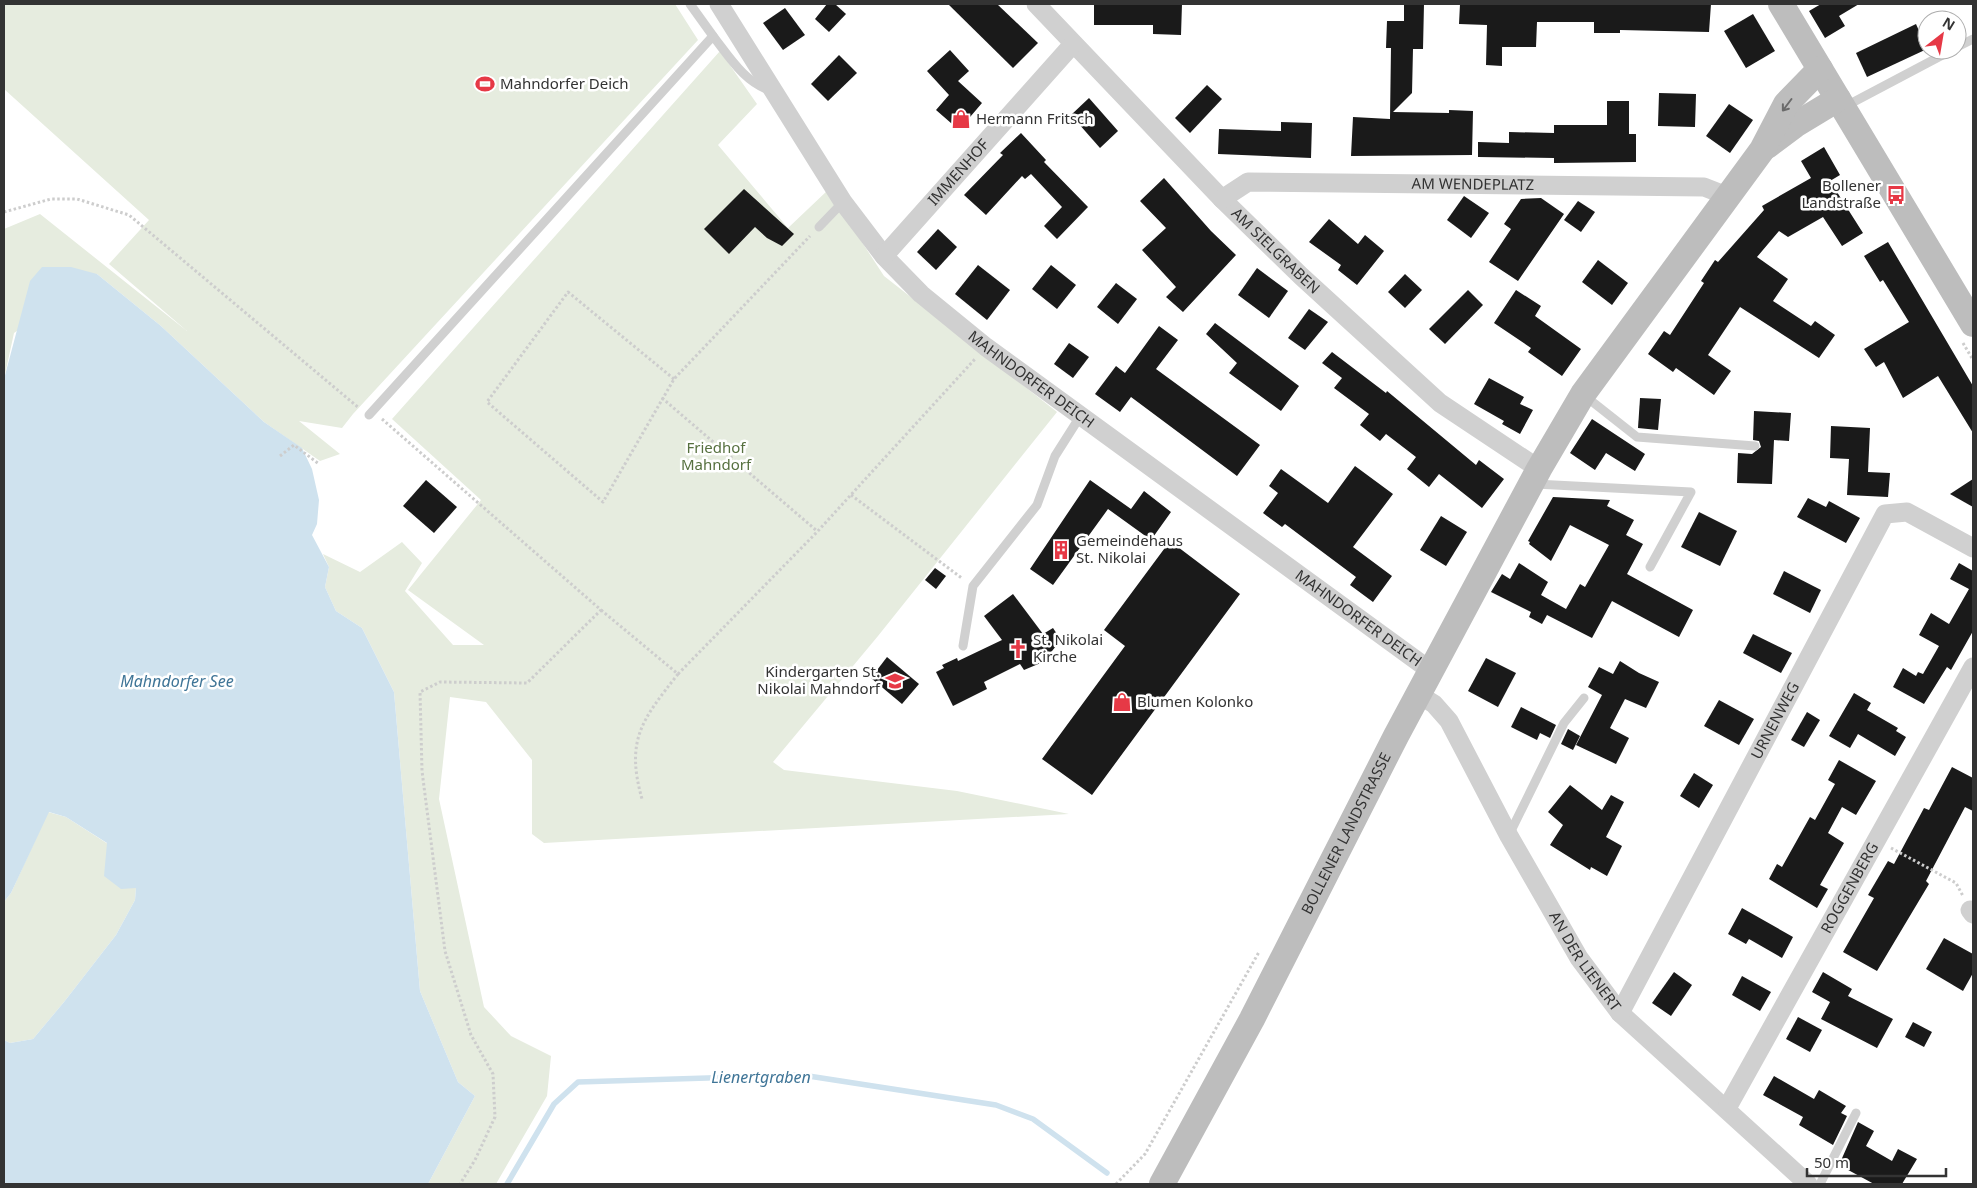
<svg xmlns="http://www.w3.org/2000/svg" width="1977" height="1188" font-family="'Noto Sans',sans-serif">
<rect width="100%" height="100%" fill="#fff"/>
<g fill="#e6ecdf">
<polygon points="4,4 675,4 698,40 353,414 342,428 299,421 340,454 320,461 264,422 161,326 97,274 14,333 4,379 4,229 40,214 187,331 109,264 149,220 4,89"/>
<polygon points="720,51 757,104 718,145 788,228 828,190 884,276 1057,412 878,636 773,762 784,770 957,791 1069,814 544,843 532,834 532,760 486,702 450,697 439,799 484,1007 511,1036 551,1056 547,1096 496,1184 428,1184 475,1096 458,1082 420,991 394,692 362,628 336,611 325,587 329,567 323,554 360,572 402,542 422,563 405,591 453,645 484,645 408,590 481,500 392,419"/>
<polygon points="48,812 66,817 108,844 136,888 135,900 116,935 64,1002 33,1039 10,1043 4,1040 4,902 11,893"/>
</g>
<polygon fill="#cfe2ee" points="42,267 71,267 97,274 161,326 264,422 302,448 312,469 319,500 317,524 312,535 329,567 325,587 336,611 362,628 394,692 420,991 458,1082 475,1096 428,1184 4,1184 4,1040 10,1043 33,1039 64,1002 116,935 135,900 136,888 121,889 104,876 107,843 66,817 49,812 11,893 4,902 4,379 30,281"/>
<g fill="none" stroke-linecap="round" stroke-linejoin="round">
<polyline stroke="#cfe2ee" stroke-width="5.5" points="507,1184 554,1104 578,1082 802,1075 996,1105 1033,1119 1107,1173"/>
</g>
<g fill="#1a1a1a">
<polygon points="827,4 835,4 846,14 829,32 815,19"/>
<polygon points="948,4 997,4 1038,43 1013,68"/>
<polygon points="1094,4 1182,4 1181,35 1153,34 1153,25 1094,25"/>
<polygon points="1404,4 1424,4 1423,49 1413,49 1412,93 1393,112 1449,113 1449,110 1473,111 1472,155 1351,156 1353,117 1390,119 1391,48 1386,48 1387,21 1404,21"/>
<polygon points="1460,4 1711,4 1709,32 1620,30 1620,33 1594,33 1594,22 1537,22 1536,47 1502,47 1502,66 1486,65 1487,25 1459,24"/>
<polygon points="1821,4 1859,4 1839,16 1845,26 1825,38 1809,11"/>
<polygon points="785,8 805,35 783,50 763,23"/>
<polygon points="1753,14 1775,51 1746,68 1724,31"/>
<polygon points="1916,24 1927,49 1867,77 1856,53"/>
<polygon points="950,50 969,71 958,81 982,103 959,130 936,110 949,95 927,71"/>
<polygon points="839,55 857,73 828,101 811,84"/>
<polygon points="1207,85 1222,99 1190,133 1175,118"/>
<polygon points="1659,93 1696,94 1695,127 1658,126"/>
<polygon points="1089,98 1118,131 1100,148 1071,115"/>
<polygon points="1607,101 1629,101 1629,134 1636,134 1636,162 1554,163 1554,158 1478,157 1478,142 1509,143 1509,132 1554,133 1554,125 1607,125"/>
<polygon points="1729,104 1753,120 1730,153 1706,136"/>
<polygon points="1281,122 1312,123 1311,158 1218,154 1219,129 1281,131"/>
<polygon points="1021,133 1046,160 1044,162 1088,207 1057,239 1044,226 1062,207 1031,174 1025,179 1022,176 986,215 964,195 1003,155 1000,153"/>
<polygon points="1824,147 1840,175 1830,181 1863,233 1842,246 1823,217 1788,237 1779,231 1757,257 1788,279 1773,301 1811,326 1815,321 1835,335 1819,358 1740,307 1708,355 1731,371 1714,395 1676,368 1673,372 1648,354 1664,331 1670,335 1704,283 1701,281 1715,260 1718,262 1764,210 1762,206 1811,178 1801,161"/>
<polygon points="1164,178 1211,231 1236,255 1183,312 1166,297 1176,287 1142,250 1166,228 1140,201"/>
<polygon points="744,189 794,234 782,246 767,238 755,227 729,254 704,229"/>
<polygon points="1464,196 1489,213 1471,238 1447,220"/>
<polygon points="1541,198 1564,214 1518,281 1489,262 1511,229 1504,224 1521,199"/>
<polygon points="1578,201 1595,212 1581,232 1564,220"/>
<polygon points="1329,219 1358,244 1365,235 1384,251 1357,285 1338,270 1341,265 1309,242"/>
<polygon points="938,229 957,247 936,270 917,252"/>
<polygon points="1888,242 1973,386 1973,433 1938,376 1903,398 1884,362 1876,367 1864,349 1909,322 1883,280 1880,282 1864,256"/>
<polygon points="1598,260 1628,283 1612,305 1582,282"/>
<polygon points="978,265 1010,290 987,320 955,294"/>
<polygon points="1051,265 1076,285 1057,309 1032,289"/>
<polygon points="1257,268 1288,291 1269,318 1238,295"/>
<polygon points="1405,274 1422,290 1405,308 1388,292"/>
<polygon points="1116,283 1137,299 1118,324 1097,307"/>
<polygon points="1468,290 1483,305 1445,344 1429,329"/>
<polygon points="1516,290 1541,306 1535,316 1581,349 1562,376 1528,352 1531,348 1494,323"/>
<polygon points="1309,309 1328,322 1305,350 1288,338"/>
<polygon points="1215,323 1299,386 1281,411 1229,373 1237,363 1206,334"/>
<polygon points="1159,326 1178,340 1156,369 1260,445 1237,476 1131,397 1120,412 1095,394 1116,366 1125,373"/>
<polygon points="1069,343 1089,357 1073,378 1054,364"/>
<polygon points="1332,352 1386,393 1387,391 1476,465 1479,460 1504,479 1482,508 1439,474 1429,487 1407,469 1416,457 1386,434 1380,441 1360,425 1369,414 1334,388 1342,378 1322,363"/>
<polygon points="1489,378 1524,397 1520,404 1533,410 1520,434 1502,424 1504,421 1474,404"/>
<polygon points="1640,398 1661,399 1658,430 1638,428"/>
<polygon points="1754,411 1791,413 1789,441 1774,440 1772,484 1737,483 1738,453 1752,454 1761,447 1759,441 1753,440"/>
<polygon points="1592,419 1645,454 1635,471 1606,453 1595,470 1570,453"/>
<polygon points="1831,426 1870,428 1868,472 1890,473 1888,497 1847,495 1849,459 1830,458"/>
<polygon points="1355,466 1393,494 1353,547 1392,576 1373,602 1350,585 1356,577 1285,524 1282,527 1263,513 1278,493 1269,486 1281,469 1328,503"/>
<polygon points="1973,479 1973,507 1950,494"/>
<polygon points="426,480 457,507 434,533 403,506"/>
<polygon points="1090,480 1131,509 1144,491 1171,512 1151,540 1108,509 1053,585 1030,569"/>
<polygon points="1553,497 1610,500 1607,506 1634,520 1626,535 1643,544 1627,574 1693,610 1679,637 1612,601 1592,638 1547,615 1542,624 1529,617 1531,612 1491,592 1502,574 1510,579 1519,563 1548,582 1541,595 1566,609 1580,584 1585,587 1609,545 1570,525 1551,561 1529,544 1530,542 1528,541"/>
<polygon points="1808,498 1826,507 1829,501 1860,518 1846,543 1797,517"/>
<polygon points="1699,512 1737,531 1720,566 1681,547"/>
<polygon points="1441,516 1467,532 1446,566 1420,550"/>
<polygon points="1170,541 1240,594 1092,795 1042,759 1125,646 1104,630"/>
<polygon points="1959,563 1973,571 1973,631 1951,670 1947,667 1924,704 1893,687 1903,668 1916,676 1918,672 1923,674 1939,646 1919,635 1931,613 1949,624 1969,589 1950,579"/>
<polygon points="935,568 946,576 936,589 925,580"/>
<polygon points="1784,571 1821,590 1810,613 1773,594"/>
<polygon points="1013,594 1043,634 1053,628 1061,640 1043,662 1024,670 1020,664 984,682 987,689 953,706 936,672 944,668 942,665 957,658 958,661 1002,640 984,616"/>
<polygon points="1753,634 1792,653 1781,673 1743,653"/>
<polygon points="887,657 919,684 902,704 871,678"/>
<polygon points="1486,658 1516,673 1498,707 1468,691"/>
<polygon points="1620,661 1639,673 1659,682 1646,708 1625,699 1610,728 1629,738 1616,764 1576,745 1602,695 1588,687 1599,667 1613,674"/>
<polygon points="1854,693 1871,703 1867,710 1898,728 1896,731 1906,737 1895,756 1858,734 1850,748 1829,736"/>
<polygon points="1719,700 1754,719 1739,745 1704,726"/>
<polygon points="1521,707 1556,725 1550,738 1540,733 1537,740 1511,727"/>
<polygon points="1807,712 1820,720 1804,747 1791,740"/>
<polygon points="1568,729 1580,736 1573,750 1561,744"/>
<polygon points="1839,760 1876,781 1856,815 1842,807 1828,833 1844,843 1820,885 1828,889 1817,908 1769,879 1777,864 1782,867 1810,817 1815,820 1835,784 1828,780"/>
<polygon points="1952,767 1973,778 1973,811 1965,807 1926,881 1929,884 1877,971 1843,952 1874,898 1868,895 1888,861 1894,864 1924,808 1929,810"/>
<polygon points="1694,773 1713,785 1699,808 1680,796"/>
<polygon points="1570,785 1602,810 1611,795 1624,802 1606,837 1622,846 1607,876 1591,867 1590,870 1550,845 1563,825 1548,812"/>
<polygon points="1742,908 1793,937 1782,958 1749,939 1746,944 1728,934"/>
<polygon points="1944,938 1973,954 1973,973 1963,991 1926,969"/>
<polygon points="1674,972 1692,985 1671,1016 1652,1003"/>
<polygon points="1823,972 1852,989 1848,996 1893,1019 1877,1048 1821,1019 1830,1002 1812,992"/>
<polygon points="1742,976 1771,992 1760,1011 1732,995"/>
<polygon points="1798,1017 1822,1030 1810,1052 1786,1039"/>
<polygon points="1913,1022 1932,1032 1924,1047 1905,1037"/>
<polygon points="1774,1076 1814,1099 1819,1090 1846,1106 1841,1113 1847,1116 1833,1145 1799,1125 1803,1117 1763,1095"/>
<polygon points="1858,1122 1874,1131 1866,1146 1892,1161 1898,1149 1917,1159 1902,1184 1874,1184 1839,1165"/>
</g>
<g fill="none" stroke-linecap="round" stroke-linejoin="round">
<g stroke="#cdcdcd" stroke-width="3" stroke-dasharray="2.5 2.5" stroke-linecap="butt">
<polyline points="4,212 51,199 77,199 129,215 359,408"/>
<polyline points="1963,343 1973,360"/>
<polyline points="674,379 568,292 487,402 603,502 674,379 810,236"/>
<polyline points="662,398 817,531"/>
<polyline points="382,419 601,610 527,683 440,682 420,692 422,771 445,951 471,1035 493,1074 495,1117 475,1160 460,1184"/>
<polyline points="280,456 294,445 319,464"/>
<polyline points="851,495 963,579"/>
<path d="M601,610L678,674C643,719 625,739 642,799"/>
<polyline points="678,674 817,532 975,359"/>
<polyline points="1891,848 1956,883 1963,896"/>
<polyline points="1116,1184 1145,1154 1259,952"/>
</g>
<g stroke="#d0d0d0" stroke-width="9">
<polyline points="690,4 713,36"/>
<polyline points="1957,47 1973,39"/>
<polyline points="1846,106 1952,50"/>
<polyline points="819,227 843,202"/>
<polyline points="1585,396 1637,437 1755,446"/>
<path d="M369,415L713,36C730,58 745,83 772,91"/>
<polyline points="1535,484 1691,492 1650,567"/>
<polyline points="963,646 973,586 1037,505 1055,456 1081,415"/>
<polyline points="1509,835 1564,723 1584,698"/>
<polyline points="1820,1184 1856,1113"/>
</g>
<g stroke="#d0d0d0" stroke-width="19">
<path id="s1" d="M719,4L843,202L884,256L921,294L986,347L1431,671"/>
<path id="s2" d="M1036,4L1222,199L1301,276L1440,403L1539,469"/>
<path id="s3" d="M1222,199L1248,182L1704,187L1727,196"/>
<path id="s4" d="M884,256L1073,44"/>
<path id="s5" d="M1418,694L1434,704L1449,721L1509,836L1579,958L1620,1013L1808,1184"/>
<polyline points="1970,910 1973,914"/>
<path id="s6" d="M1620,1013L1885,514L1907,512L1973,548"/>
<path id="s7" d="M1727,1108L1973,667"/>
</g>
<g stroke="#bdbdbd" stroke-width="26">
<polyline points="1781,4 1973,324"/>
<polyline points="1767,146 1795,125 1838,99"/>
<path id="s8" d="M1162,1184L1252,1019L1396,736L1539,469L1583,394L1762,150L1786,104L1820,69"/>
</g>
</g>
<defs><path id="oneway-shaft" d="M-6 0H5M1.5-3L5.5 0L1.5 3" fill="none" stroke-width="1.6" stroke-linecap="round" stroke-linejoin="round" transform="scale(1.25)"/></defs>
<use stroke="#6a6a6a" href="#oneway-shaft" transform="translate(1787 105) rotate(127)"/>
<defs>
<g id="stadium-bare" transform="scale(1.5)"><path d="M0-5a6.5 5 0 1 0 0 10a6.5 5 0 1 0 0-10ZM-3.5-1.8h7v3.6h-7Z" fill="#e63946" stroke="#fff" stroke-width="2.5" paint-order="stroke"/></g>
<g id="shop-bare" transform="scale(1.5)"><path d="M-5-2.5h2.3a2.7 3.5 0 0 1 5.4 0H5L5.5 6h-11ZM-1.5-2.5h3a1.5 2.3 0 0 0-3 0Z" fill="#e63946" stroke="#fff" stroke-width="2.5" paint-order="stroke"/></g>
<g id="bus-bare" transform="scale(1.5)"><path d="M-5-6H5V4H4V6H2V4H-2V6H-4V4H-5ZM-3.5-4V0h7V-4ZM-3.5 1.2v1.5H-2V1.2ZM2 1.2v1.5H3.5V1.2Z" fill="#e63946" stroke="#fff" stroke-width="2.5" paint-order="stroke"/></g>
<g id="building-bare" transform="scale(1.5)"><path d="M-4-6H4V6H1V3H-1V6H-4ZM-2.5-4.3h1.7v1.8h-1.7ZM.8-4.3h1.7v1.8H.8ZM-2.5-1h1.7V.8h-1.7ZM.8-1h1.7V.8H.8Z" fill="#e63946" stroke="#fff" stroke-width="2.5" paint-order="stroke"/></g>
<g id="church-bare" transform="scale(1.5)"><path d="M-1.2-6h2.4v3.5h3.3v2.4h-3.3V6h-2.4V-.1h-3.3v-2.4h3.3Z" fill="#e63946" stroke="#fff" stroke-width="2.5" paint-order="stroke"/></g>
<g id="school-bare" transform="scale(1.5)"><path d="M0-5L7-2L0 1L-7-2ZM-4 1L0 2.5L4 1V4Q0 6-4 4Z" fill="#e63946" stroke="#fff" stroke-width="2.5" paint-order="stroke"/></g>
</defs>
<g fill-rule="evenodd">
<use href="#stadium-bare" x="485" y="84"/>
<use href="#shop-bare" x="961" y="119"/>
<use href="#bus-bare" x="1896" y="195"/>
<use href="#building-bare" x="1061" y="550"/>
<use href="#church-bare" x="1018" y="649"/>
<use href="#school-bare" x="895" y="681"/>
<use href="#shop-bare" x="1122" y="702"/>
</g>
<g text-anchor="middle" stroke-width="5" stroke-linejoin="round" paint-order="stroke">
<g font-size="15" fill="#333" stroke="#fff" text-anchor="start">
<text x="500" y="89">Mahndorfer Deich</text>
<text x="976" y="124">Hermann Fritsch</text>
<text x="1881" y="191" text-anchor="end">Bollener<tspan x="1881" dy="17">Landstraße</tspan></text>
<text x="1076" y="546">Gemeindehaus<tspan x="1076" dy="17">St. Nikolai</tspan></text>
<text x="1033" y="645">St. Nikolai<tspan x="1033" dy="17">Kirche</tspan></text>
<text x="880" y="677" text-anchor="end">Kindergarten St.<tspan x="880" dy="17">Nikolai Mahndorf</tspan></text>
<text x="1137" y="707">Blumen Kolonko</text>
</g>
<g font-size="15" fill="#333" stroke="#fff">
<text dy="5" stroke="none"><textPath href="#s4" startOffset="112">IMMENHOF</textPath></text>
<text dy="5" stroke="none"><textPath href="#s3" startOffset="256">AM WENDEPLATZ</textPath></text>
<text dy="5" stroke="none"><textPath href="#s2" startOffset="344">AM SIELGRABEN</textPath></text>
<text dy="5" stroke="none"><textPath href="#s1" startOffset="494">MAHNDORFER DEICH</textPath></text>
<text dy="5" stroke="none"><textPath href="#s1" startOffset="899">MAHNDORFER DEICH</textPath></text>
<text dy="5" stroke="none"><textPath href="#s6" startOffset="331">URNENWEG</textPath></text>
<text dy="5" stroke="none"><textPath href="#s8" startOffset="396">BOLLENER LANDSTRASSE</textPath></text>
<text dy="5" stroke="none"><textPath href="#s7" startOffset="252">ROGGENBERG</textPath></text>
<text dy="5" stroke="none"><textPath href="#s5" startOffset="318">AN DER LIENERT</textPath></text>
</g>
<g font-size="15" fill="#56703f" stroke="#fff">
<text x="716" y="453">Friedhof<tspan x="716" dy="17">Mahndorf</tspan></text>
</g>
<g font-size="16" font-style="italic" fill="#3f7597" stroke="#fff">
<text x="177" y="687">Mahndorfer See</text>
<text x="761" y="1083">Lienertgraben</text>
</g>
</g>
<rect width="1977" height="1188" fill="none" stroke="#333333" stroke-width="10"/>
<g transform="translate(1942 35) rotate(31)"><circle r="24" fill="#ffffff" stroke="#adadad"/>
<path d="M0-4L9 19L0 12L-9 19Z" fill="#e63946"/>
<text y="-8" font-size="14" font-weight="bold" text-anchor="middle" fill="#333333">N</text>
</g>
<path d="M1807 1168v8h139v-8" fill="none" stroke="#333333" stroke-width="2.5"/>
<text x="1814" y="1168" font-size="15" fill="#333333" stroke="#ffffff" stroke-width="4" paint-order="stroke">50 m</text>
</svg>
